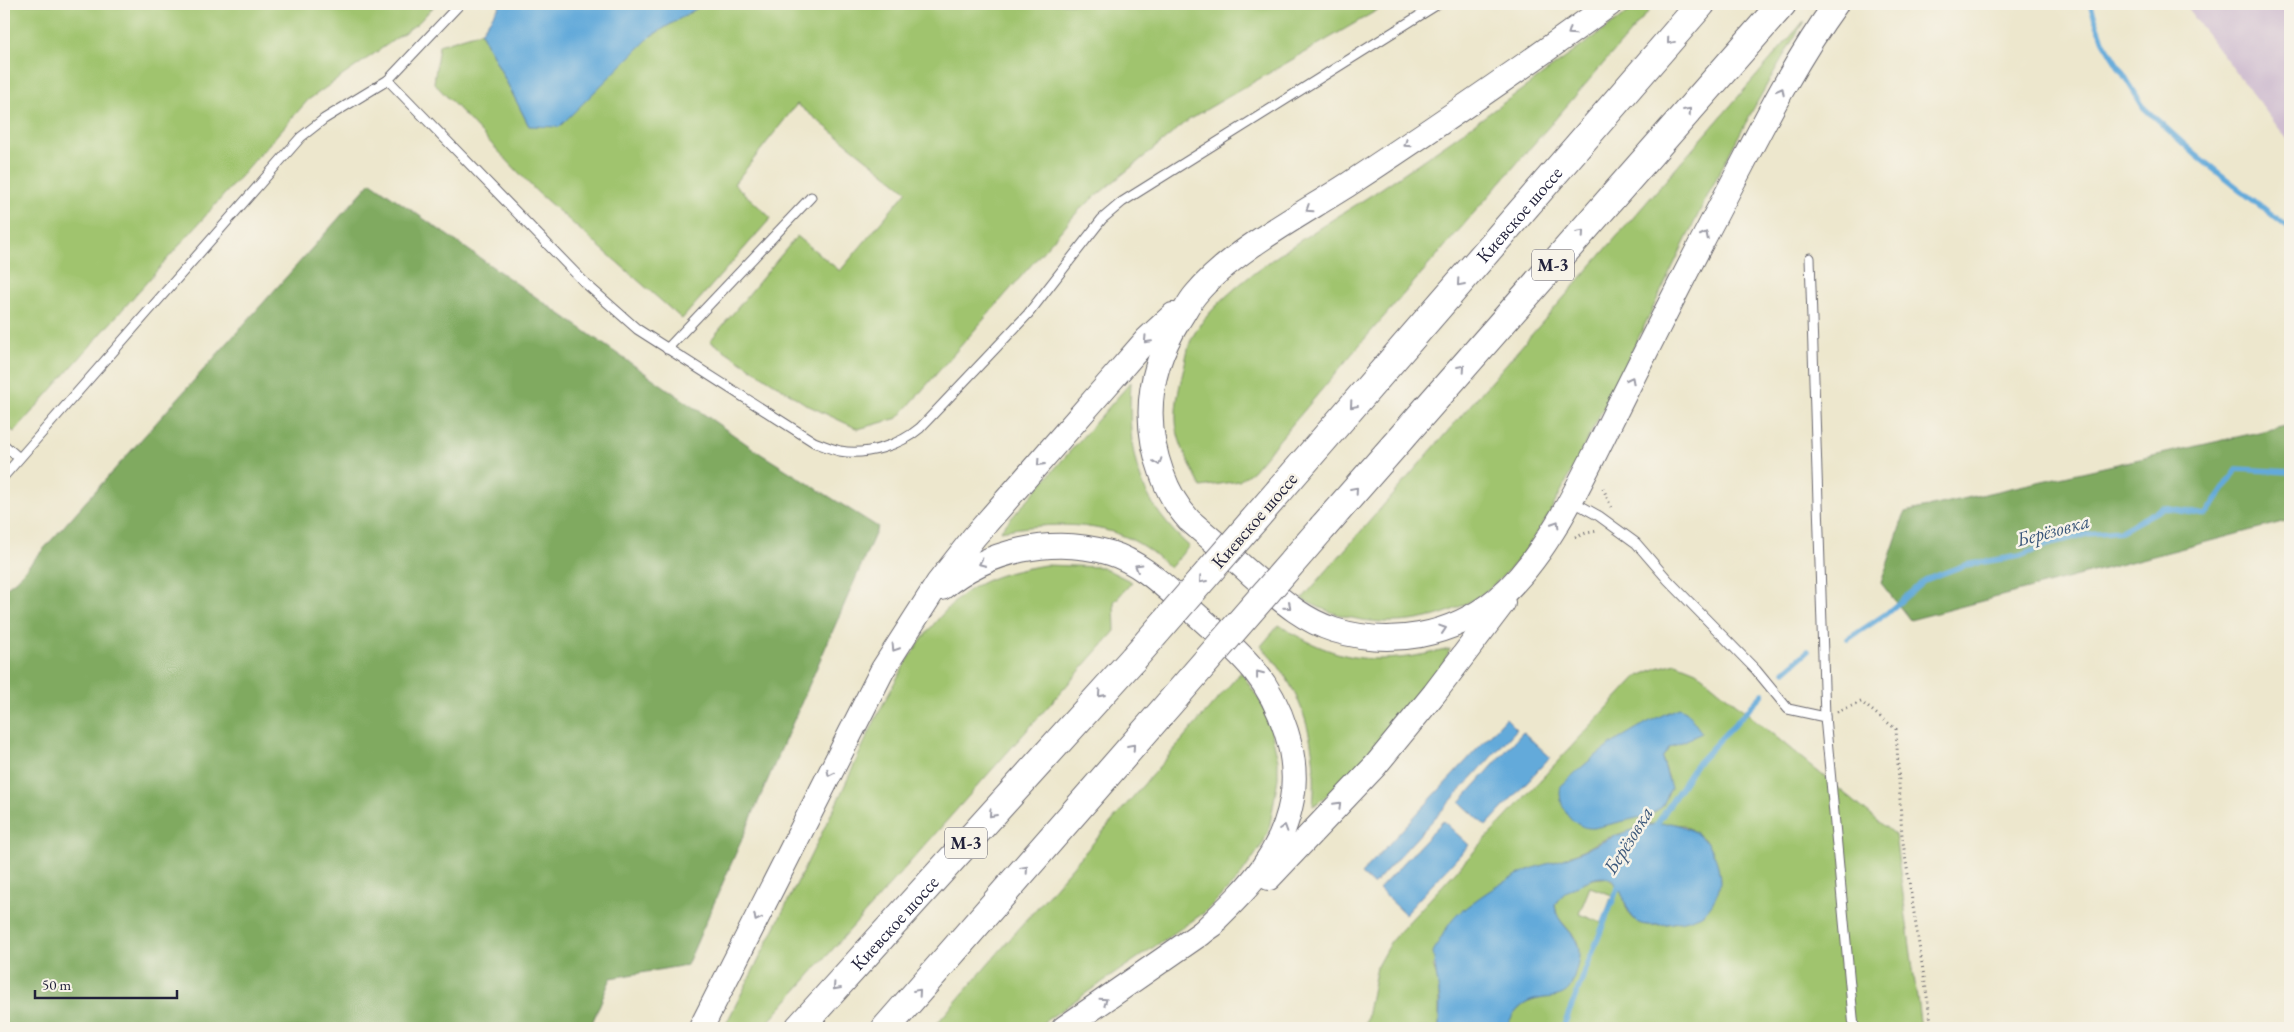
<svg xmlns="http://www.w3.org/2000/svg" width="2294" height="1032" font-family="'EB Garamond',serif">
<rect width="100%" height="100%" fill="#f7f3e8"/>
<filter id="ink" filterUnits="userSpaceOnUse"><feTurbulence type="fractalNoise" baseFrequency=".02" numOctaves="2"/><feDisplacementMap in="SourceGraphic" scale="10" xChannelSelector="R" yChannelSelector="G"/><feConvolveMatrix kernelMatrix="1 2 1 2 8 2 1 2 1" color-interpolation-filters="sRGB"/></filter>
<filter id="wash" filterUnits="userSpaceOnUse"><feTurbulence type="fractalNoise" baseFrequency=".0096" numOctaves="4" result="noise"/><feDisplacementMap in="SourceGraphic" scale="20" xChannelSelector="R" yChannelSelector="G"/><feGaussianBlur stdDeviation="1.12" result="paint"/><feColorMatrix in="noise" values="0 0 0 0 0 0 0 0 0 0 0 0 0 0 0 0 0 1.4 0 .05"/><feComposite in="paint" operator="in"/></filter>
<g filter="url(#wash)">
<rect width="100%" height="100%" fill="#ede7cd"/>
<polygon fill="#cfbdd0" points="2184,4 2290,4 2290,143"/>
<g fill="#a0c46e" stroke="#617354" fill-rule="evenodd">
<polygon points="4,4 436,4 418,23 308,100 14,432 4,424"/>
<polygon points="704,4 1388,4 1190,119 1079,210 898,418 858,429 807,405 710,341 797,236 840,271 907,191 797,104 734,184 771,218 682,319 537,192 434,83 439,45 481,32 529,126 651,36"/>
<path d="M1640,4H1655L1362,342L1253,471L1239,481L1201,487C1176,437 1169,428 1183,372C1186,361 1187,346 1193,336C1224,280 1334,221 1388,184C1474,126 1556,64 1640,4Z"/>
<path d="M1804,21C1757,99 1714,180 1675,262C1647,321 1618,380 1588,438C1562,489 1536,550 1491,587C1437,631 1361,632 1302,599Z"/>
<path d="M1131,382C1127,452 1136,498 1189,546L1170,568C1162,561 1155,554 1146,548C1104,519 1048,523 1000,531Z"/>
<path d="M1045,565L1102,567L1132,582L1114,602L1115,631L763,1028H724C762,953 800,878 837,802C870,733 902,647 961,596C984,577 1016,570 1045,565Z"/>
<path d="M1279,625C1342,665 1379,665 1450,649C1440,681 1343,787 1313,806C1319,747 1304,689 1261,646Z"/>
<path d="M1676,663L1696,671L1895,835L1921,1028H1506C1523,990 1540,1006 1569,988L1578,941L1557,916L1555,904C1566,888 1587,877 1607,878C1628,891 1620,902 1632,917C1645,934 1686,920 1703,914L1718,870L1712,851L1704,839L1684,825L1651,824L1607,838L1566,858L1526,871L1433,966L1439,983V1028H1365L1377,966L1391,941L1635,678L1657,668ZM1701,732L1669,748L1662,758L1669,779L1561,786ZM1590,887L1612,895L1602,923L1579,914Z"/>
<polygon points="1241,672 1259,699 1268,717 1278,760 1278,778 1269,830 1262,845 1238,879 1205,912 1035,1028 933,1028"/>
</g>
<g fill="#80aa61" stroke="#51664e">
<polygon points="371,182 761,454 878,527 687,965 611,978 590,1028 4,1028 4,589 15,581"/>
<polygon points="2290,425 2290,520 1910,620 1881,583 1905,512"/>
</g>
<g fill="#64aada" stroke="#43668a">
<polygon points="501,4 704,4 651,36 559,127 529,126 481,32"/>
<path d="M1679,708L1686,711L1702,733L1669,748L1662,758L1671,788L1662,807L1650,815L1594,828C1573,830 1556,805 1561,786C1596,752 1634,726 1679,708Z"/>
<polygon points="1506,718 1517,729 1373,885 1361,874"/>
<polygon points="1523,732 1550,757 1486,826 1460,802"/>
<polygon points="1443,821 1469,845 1405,914 1379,889"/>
<path d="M1670,823C1700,828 1719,850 1720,881C1720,892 1711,908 1703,914C1693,921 1649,929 1639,923C1618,910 1627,862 1585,882C1573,887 1562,893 1555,904C1556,932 1591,932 1575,973C1574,977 1572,984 1570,988C1555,1008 1526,983 1506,1028H1439L1440,1001L1433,952C1440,940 1448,923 1458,914C1478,897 1503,881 1526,871C1539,865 1553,863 1566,858C1601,844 1631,824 1670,823Z"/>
</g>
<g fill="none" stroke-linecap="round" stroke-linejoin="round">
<g stroke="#64aada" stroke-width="5.5">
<polyline points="2090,4 2103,41 2144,108 2197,156 2290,229"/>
<polyline points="1848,639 1886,614 1925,580 1965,565 2020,556 2055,542 2087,534 2121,531 2163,508 2206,515 2237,469 2290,472"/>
<polyline points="1785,671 1808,651"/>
<polyline points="1653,830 1695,766 1763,694"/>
<polyline points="1563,1028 1620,882"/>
</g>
</g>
</g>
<g filter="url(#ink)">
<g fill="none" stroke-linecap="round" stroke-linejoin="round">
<g stroke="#69676e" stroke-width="11">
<g id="service">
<path d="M388,80L585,283L637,329L814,442C822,445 831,449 840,451C867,456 900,445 920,428L1028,314L1102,219L1122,202L1438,4"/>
<polyline points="1810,258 1825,717"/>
<polyline points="667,349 811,197"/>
<polyline points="4,445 19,458"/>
<polyline points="4,476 301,137 324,119 388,80 460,4"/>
<polyline points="1572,501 1599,516 1636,543 1668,580 1756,670 1788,709 1825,717 1854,1028"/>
</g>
</g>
<g stroke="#69676e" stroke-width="26">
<g id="tertiary">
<path d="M1610,4C1525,66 1437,126 1349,184C1301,215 1232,251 1196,294C1189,302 1185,311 1179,320C1149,368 1142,420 1162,474C1168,491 1177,507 1189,520C1210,538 1231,556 1252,575C1278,597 1300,619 1334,630C1390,647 1451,637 1497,599C1550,555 1588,466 1619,405C1659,325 1699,246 1741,167C1770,111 1799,55 1836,4"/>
<path d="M942,588C988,550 1052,536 1110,553C1140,562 1164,586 1187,606C1232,647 1267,670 1286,731C1293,753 1296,776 1292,799C1281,860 1243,892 1201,934"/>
<polyline points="1269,878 1375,766 1434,694 1503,603"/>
<polyline points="701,1028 883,669 938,583 974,537 1107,385 1147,339 1173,315"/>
<polyline points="1064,1028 1213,925"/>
</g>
</g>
<g stroke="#69676e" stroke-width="30">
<g id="trunk">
<path id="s1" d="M1280,490L1701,4"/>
<polyline points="1323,527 1782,4"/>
<path id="s2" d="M799,1028L1134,658"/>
<polyline points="886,1028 1176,696"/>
</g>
</g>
<g stroke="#69676e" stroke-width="3" stroke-dasharray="1 4" stroke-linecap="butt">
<polyline points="1603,488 1611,507"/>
<polyline points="1575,537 1586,533 1598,531"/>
<polyline points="1837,712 1861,702 1896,729 1902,836 1932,1028"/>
</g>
<use href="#service" stroke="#fff" stroke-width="9"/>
<use href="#tertiary" stroke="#fff" stroke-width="24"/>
<use href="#trunk" stroke="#fff" stroke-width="28"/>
<g stroke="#69676e" stroke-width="30" stroke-linecap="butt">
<g id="trunk-bridge">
<polyline points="1134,658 1280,490"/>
<polyline points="1176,696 1323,527"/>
</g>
</g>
<use href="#trunk-bridge" stroke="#fff" stroke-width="28"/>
</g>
<defs><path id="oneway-chevron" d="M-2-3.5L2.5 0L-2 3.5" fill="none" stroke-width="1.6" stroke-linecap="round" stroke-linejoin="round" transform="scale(1.25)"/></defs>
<g stroke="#9c9ca7">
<use href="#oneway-chevron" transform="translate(1571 32) rotate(145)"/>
<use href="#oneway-chevron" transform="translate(1670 41) rotate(130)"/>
<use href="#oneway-chevron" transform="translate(1781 91) rotate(-62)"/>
<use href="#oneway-chevron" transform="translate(1688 111) rotate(-49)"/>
<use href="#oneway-chevron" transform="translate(1407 144) rotate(146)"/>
<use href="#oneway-chevron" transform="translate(1309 209) rotate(147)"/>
<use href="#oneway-chevron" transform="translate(1581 233) rotate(-49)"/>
<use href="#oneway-chevron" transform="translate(1705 235) rotate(-63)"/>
<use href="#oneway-chevron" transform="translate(1460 283) rotate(131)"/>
<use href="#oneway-chevron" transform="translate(1147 340) rotate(133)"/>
<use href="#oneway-chevron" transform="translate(1462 368) rotate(-49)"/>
<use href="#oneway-chevron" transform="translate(1631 380) rotate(-63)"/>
<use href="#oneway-chevron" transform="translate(1353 405) rotate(131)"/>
<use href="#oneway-chevron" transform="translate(1158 462) rotate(72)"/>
<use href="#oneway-chevron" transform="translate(1040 463) rotate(132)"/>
<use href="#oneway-chevron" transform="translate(1355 490) rotate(-49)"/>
<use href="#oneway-chevron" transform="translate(1556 524) rotate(-58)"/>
<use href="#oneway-chevron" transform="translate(982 563) rotate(155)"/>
<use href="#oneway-chevron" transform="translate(1138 567) rotate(-149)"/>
<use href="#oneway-chevron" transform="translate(1202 580) rotate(131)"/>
<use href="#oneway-chevron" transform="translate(1288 606) rotate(41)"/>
<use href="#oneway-chevron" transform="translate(1443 629) rotate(-18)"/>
<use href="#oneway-chevron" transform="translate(895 648) rotate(122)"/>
<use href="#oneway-chevron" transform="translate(1259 674) rotate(-128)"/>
<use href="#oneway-chevron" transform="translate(1101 694) rotate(132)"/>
<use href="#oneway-chevron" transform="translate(1132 747) rotate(-49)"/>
<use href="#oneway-chevron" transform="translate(830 773) rotate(116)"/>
<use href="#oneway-chevron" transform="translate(1338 805) rotate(-46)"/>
<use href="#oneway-chevron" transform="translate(992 814) rotate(132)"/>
<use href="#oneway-chevron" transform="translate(1284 828) rotate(-72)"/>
<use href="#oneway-chevron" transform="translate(1025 869) rotate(-49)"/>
<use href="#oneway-chevron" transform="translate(757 918) rotate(117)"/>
<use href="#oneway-chevron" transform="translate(836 987) rotate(132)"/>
<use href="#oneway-chevron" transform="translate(918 992) rotate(-49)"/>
<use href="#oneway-chevron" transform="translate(1104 1001) rotate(-34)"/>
</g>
</g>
<g text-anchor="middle" stroke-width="5" stroke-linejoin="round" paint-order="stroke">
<g fill="#f7f3e8" stroke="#62616f" stroke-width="1">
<rect x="1532" y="249.5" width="42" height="31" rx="4"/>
<rect x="945" y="827.5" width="42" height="31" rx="4"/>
</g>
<g font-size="18" font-weight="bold" fill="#22223b">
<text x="1553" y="271">М-3</text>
<text x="966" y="849">М-3</text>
</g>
<g font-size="19" fill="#22223b" stroke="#f7f3e8">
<text dy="7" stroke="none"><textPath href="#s1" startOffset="365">Киевское шоссе</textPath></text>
<text transform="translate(1254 520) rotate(-49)" y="7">Киевское шоссе</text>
<text dy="7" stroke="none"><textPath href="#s2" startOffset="142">Киевское шоссе</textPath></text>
</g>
<g font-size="20" font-style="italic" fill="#3c587b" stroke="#f7f3e8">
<text transform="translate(2053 530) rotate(-15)" y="7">Берёзовка</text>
<text transform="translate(1628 840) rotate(-58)" y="7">Берёзовка</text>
</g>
</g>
<rect width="2294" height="1032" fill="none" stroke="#f7f3e8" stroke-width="20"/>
<path d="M35 990v8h142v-8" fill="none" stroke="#22223b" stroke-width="2.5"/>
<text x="42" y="990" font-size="15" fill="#22223b" stroke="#f7f3e8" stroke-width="4" paint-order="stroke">50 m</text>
</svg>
